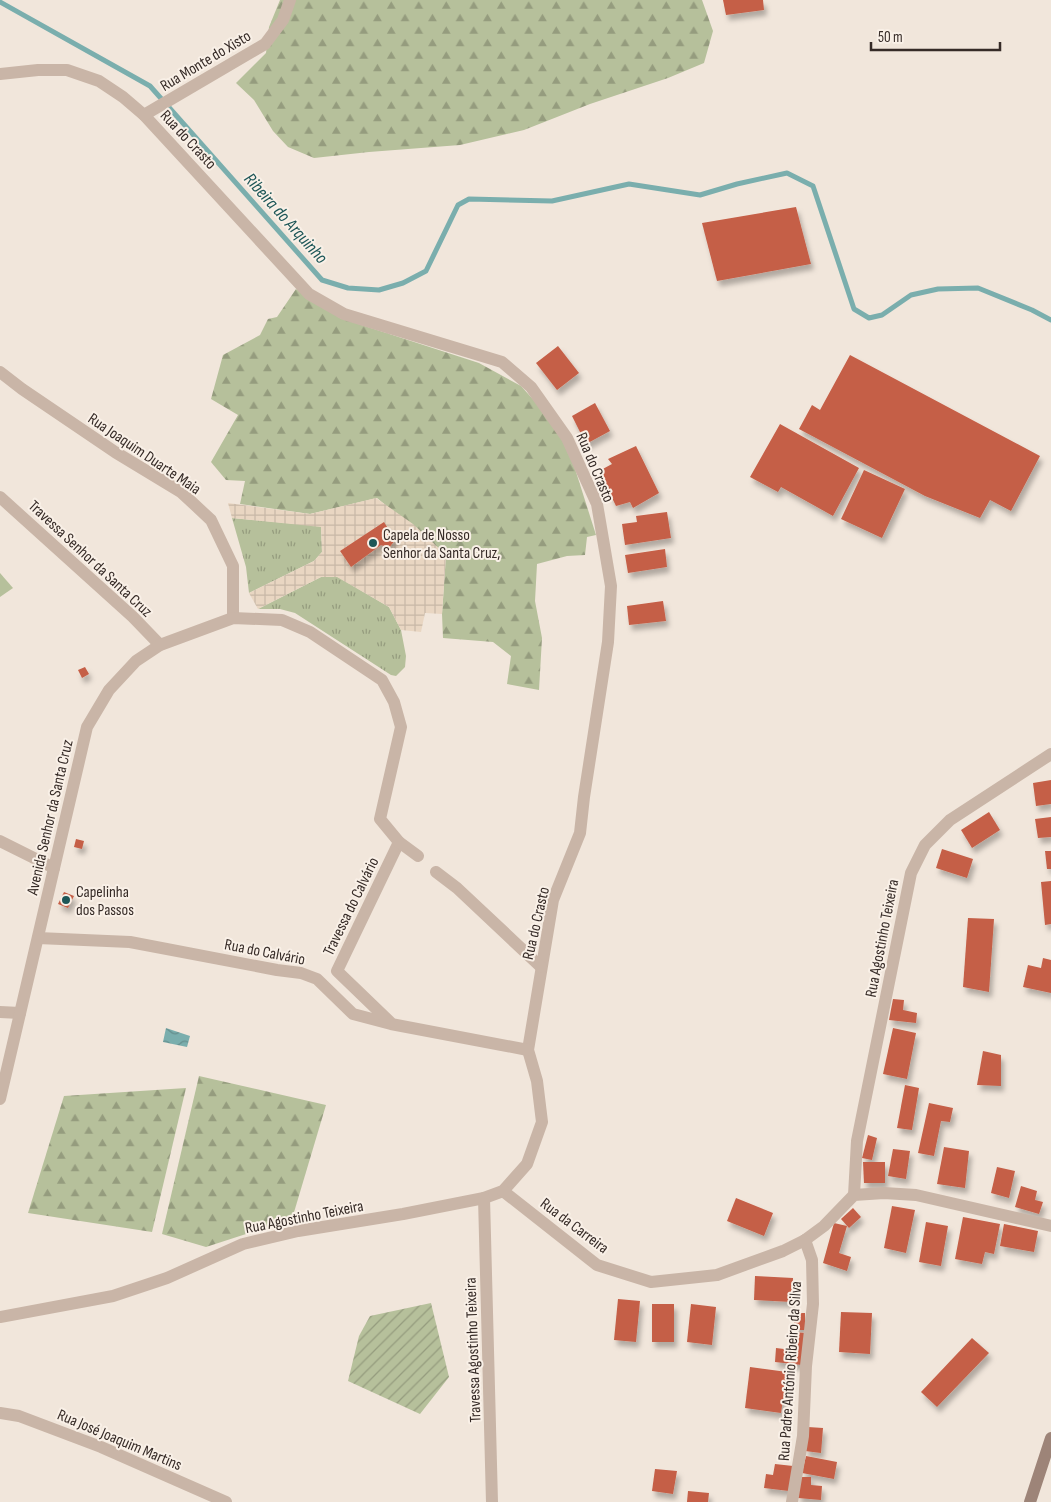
<svg xmlns="http://www.w3.org/2000/svg" width="1051" height="1502" font-family="'Sofia Sans Condensed',sans-serif">
<defs>
<pattern id="grass-tufts" width="24" height="20" patternUnits="userSpaceOnUse" patternTransform="scale(1.25)"><rect width="24" height="20" fill="#b6c09b"/><path d="M3 7l-1-3M5 7V3M7 7l1-3M15 17l-1-3M17 17v-4M19 17l1-3" fill="none" stroke="#959c7e"/></pattern>
<pattern id="forest-firs" width="22" height="20" patternUnits="userSpaceOnUse" patternTransform="scale(1.25)"><rect width="22" height="20" fill="#b6c09b"/><path d="M5 1l3.5 6h-7zM16 11l3.5 6h-7z" fill="#959c7e"/></pattern>
<pattern id="garden-furrows" width="10" height="10" patternUnits="userSpaceOnUse" patternTransform="scale(1.25)"><rect width="10" height="10" fill="#b6c09b"/><path d="M-1 1l2-2M0 10L10 0M9 11l2-2" fill="none" stroke="#959c7e"/></pattern>
<pattern id="plaza-grid" width="8" height="8" patternUnits="userSpaceOnUse" patternTransform="scale(1.25)"><rect width="8" height="8" fill="#e9d6c2"/><path d="M0 4h8M4 0v8" fill="none" stroke="#c8b8a7"/></pattern>
<pattern id="water-waves" width="16" height="10" patternUnits="userSpaceOnUse" patternTransform="scale(1.25)"><rect width="16" height="10" fill="#7aaead"/><path d="M0 5q4-4 8 0t8 0" fill="none" stroke="#658e8d"/></pattern>
<filter id="shadow"><feDropShadow dx="3" dy="5.5" stdDeviation="2.5" flood-color="#0004"/></filter>
</defs>
<rect width="100%" height="100%" fill="#f1e6db"/>
<g fill="url(#grass-tufts)">
<polygon points="232,518 321,526 322,552 314,561 249,593 246,567"/>
<polygon points="321,577 338,577 389,607 401,630 406,656 405,667 396,676 391,675 295,613 280,609 258,609"/>
</g>
<g fill="url(#forest-firs)">
<polygon points="280,0 702,0 713,31 704,63 668,78 590,104 524,130 460,145 369,152 314,158 288,147 273,131 254,100 236,83 266,53 269,27"/>
<polygon points="296,289 340,318 479,363 521,386 564,434 596,535 587,537 585,555 567,556 537,564 535,601 542,638 539,690 507,684 511,656 493,642 443,638 442,614 446,555 377,498 310,514 240,504 245,481 226,480 211,462 238,415 211,399 223,355 260,335 268,319 277,317"/>
<polygon points="199,1076 326,1105 292,1219 206,1247 162,1234"/>
<polygon points="186,1088 152,1232 28,1213 64,1096"/>
</g>
<polygon fill="url(#garden-furrows)" points="431,1303 449,1377 420,1414 348,1381 359,1336 370,1316"/>
<polygon fill="#b6c09b" points="0,573 13,588 0,597"/>
<path fill="url(#plaza-grid)" fill-rule="evenodd" d="M376,498L413,524L446,555L442,614L425,613L421,632L401,630L389,607L337,577H321L258,609L249,593L314,561L322,552L321,527L232,518L228,503L310,514ZM384,523L395,540L389,548L381,545L351,567L340,551Z"/>
<polygon fill="url(#water-waves)" points="166,1028 190,1036 187,1047 163,1042"/>
<g fill="none" stroke-linecap="round" stroke-linejoin="round">
<polyline stroke="#7aaead" stroke-width="5" points="0,2 150,86 322,280 348,288 379,290 403,283 426,271 458,205 469,199 552,201 629,184 700,195 737,184 787,173 813,186 854,309 869,318 882,315 911,295 938,289 978,288 1032,310 1051,320"/>
</g>
<g fill="#c55e46" filter="url(#shadow)">
<polygon points="723,0 763,0 764,10 726,15"/>
<polygon points="796,207 811,264 717,281 702,223"/>
<polygon points="558,346 579,373 557,390 536,363"/>
<polygon points="850,355 1040,456 1011,511 990,500 980,518 925,496 799,429 812,405 820,410"/>
<polygon points="595,403 610,431 586,444 572,416"/>
<polygon points="780,424 859,468 833,516 781,487 778,492 750,477"/>
<polygon points="636,446 659,493 633,508 630,502 616,506 599,471 612,464 608,459"/>
<polygon points="864,470 905,489 882,538 841,519"/>
<polygon points="667,512 671,538 625,545 622,524 637,522 636,516"/>
<polygon points="384,522 395,540 389,548 381,545 351,567 340,551"/>
<polygon points="665,549 667,567 628,573 625,555"/>
<polygon points="663,601 666,621 629,625 627,606"/>
<polygon points="85,667 89,674 82,678 78,670"/>
<polygon points="1051,780 1051,804 1036,806 1033,783"/>
<polygon points="989,812 1000,830 972,848 961,830"/>
<polygon points="1051,817 1051,837 1038,838 1035,819"/>
<polygon points="76,839 84,841 82,849 74,847"/>
<polygon points="942,849 973,859 967,878 936,868"/>
<polygon points="1045,851 1051,851 1051,869 1047,869"/>
<polygon points="1051,881 1051,924 1045,925 1041,882"/>
<polygon points="64,892 74,896 68,908 58,904"/>
<polygon points="968,918 994,919 989,992 963,987"/>
<polygon points="1043,958 1051,960 1051,993 1023,987 1028,965 1041,968"/>
<polygon points="893,999 904,1000 903,1010 917,1013 916,1023 889,1020"/>
<polygon points="893,1028 916,1033 907,1079 883,1074"/>
<polygon points="983,1051 1001,1055 1001,1086 977,1085"/>
<polygon points="905,1085 919,1088 912,1130 897,1128"/>
<polygon points="929,1103 953,1108 950,1122 941,1121 934,1156 918,1153"/>
<polygon points="868,1135 877,1138 872,1160 862,1158"/>
<polygon points="944,1147 969,1151 965,1188 937,1184"/>
<polygon points="893,1149 910,1151 906,1179 888,1176"/>
<polygon points="863,1162 885,1162 885,1183 864,1183"/>
<polygon points="997,1167 1015,1171 1009,1198 991,1193"/>
<polygon points="1021,1186 1037,1191 1035,1200 1043,1202 1039,1214 1015,1207"/>
<polygon points="736,1198 773,1213 764,1236 727,1221"/>
<polygon points="892,1206 915,1210 906,1253 884,1248"/>
<polygon points="853,1208 861,1217 849,1228 841,1219"/>
<polygon points="963,1217 1000,1224 994,1254 985,1252 982,1264 955,1259"/>
<polygon points="926,1222 948,1226 941,1266 919,1262"/>
<polygon points="834,1223 847,1226 839,1253 851,1257 847,1271 823,1263"/>
<polygon points="1004,1224 1038,1231 1034,1252 1000,1246"/>
<polygon points="755,1276 793,1278 792,1302 754,1300"/>
<polygon points="618,1299 640,1301 636,1342 614,1340"/>
<rect x="652" y="1304" width="22" height="38"/>
<polygon points="691,1304 716,1307 712,1345 687,1342"/>
<polygon points="841,1312 872,1313 870,1354 839,1352"/>
<rect x="794" y="1313" width="11" height="17"/>
<polygon points="793,1332 805,1333 802,1365 775,1362 776,1348 792,1350"/>
<polygon points="972,1338 989,1353 937,1407 921,1392"/>
<polygon points="750,1367 787,1372 781,1413 745,1408"/>
<polygon points="808,1427 823,1428 821,1453 805,1451"/>
<polygon points="806,1456 837,1462 834,1479 802,1473"/>
<polygon points="775,1464 793,1466 789,1491 764,1488 766,1474 773,1475"/>
<polygon points="655,1469 677,1471 673,1494 652,1491"/>
<polygon points="800,1477 811,1477 811,1485 822,1486 821,1500 798,1498"/>
<polygon points="688,1491 709,1493 708,1502 687,1502"/>
</g>
<g fill="none" stroke-linecap="round" stroke-linejoin="round">
<g stroke="#c9b5a7" stroke-width="12">
<polyline points="0,74 38,70 67,70 99,81 123,97 144,115 309,294 344,314 502,362 531,387 567,438 597,504 611,586 608,642 584,797 580,833 553,900 528,1050 537,1081 542,1122 527,1164 503,1191 484,1198 403,1214 298,1231 243,1244 167,1278 113,1296 0,1317"/>
<polyline points="144,115 265,44 283,20 290,0"/>
<polyline points="0,372 22,389 115,452 181,492 211,520 233,566 233,618"/>
<polyline points="0,497 133,617 160,645"/>
<polyline points="0,841 54,868"/>
<polyline points="436,872 457,888 541,967"/>
<polyline points="38,938 130,942 277,970 301,973 317,979 353,1014 391,1024 528,1050"/>
<polyline points="0,1012 20,1013"/>
<polyline points="390,1022 337,971 399,842"/>
<polyline points="0,1099 87,727 109,690 136,661 160,645 233,618 282,620 310,632 382,680 394,702 401,727 380,819 399,842 418,856"/>
<polyline points="503,1191 597,1265 651,1282 717,1275 783,1251 805,1240 824,1226 854,1195 884,1193 916,1195 1051,1226"/>
<polyline points="854,1195 857,1141 911,873 925,845 950,820 1051,754"/>
<polyline points="484,1198 492,1502"/>
<polyline points="0,1413 19,1416 101,1447 226,1502"/>
<polyline points="792,1502 803,1436 806,1366 813,1304 812,1260 805,1240"/>
</g>
<polyline stroke="#9d8478" stroke-width="12" points="1030,1502 1051,1438"/>
</g>
<g fill="#1d5657" stroke="#f9f0e7" stroke-width="2">
<circle cx="373" cy="543" r="5"/>
<circle cx="66" cy="900" r="5"/>
</g>
<g text-anchor="middle" stroke-width="4" stroke-linejoin="round" paint-order="stroke">
<g font-size="16" fill="#362b27" stroke="#f9f0e7">
<text transform="translate(205 60) rotate(-31)" y="6">Rua Monte do Xisto</text>
<text transform="translate(189 139) rotate(47)" y="6">Rua do Crasto</text>
<text transform="translate(145 453) rotate(34)" y="6">Rua Joaquim Duarte Maia</text>
<text transform="translate(596 467) rotate(67)" y="6">Rua do Crasto</text>
<text transform="translate(91 558) rotate(43)" y="6">Travessa Senhor da Santa Cruz</text>
<text transform="translate(49 817) rotate(-77)" y="6">Avenida Senhor da Santa Cruz</text>
<text transform="translate(350 906) rotate(-64)" y="6">Travessa do Calvário</text>
<text transform="translate(535 923) rotate(-77)" y="6">Rua do Crasto</text>
<text transform="translate(881 938) rotate(-79)" y="6">Rua Agostinho Teixeira</text>
<text transform="translate(265 951) rotate(11)" y="6">Rua do Calvário</text>
<text transform="translate(304 1216) rotate(-11)" y="6">Rua Agostinho Teixeira</text>
<text transform="translate(575 1225) rotate(37)" y="6">Rua da Carreira</text>
<text transform="translate(472 1350) rotate(-92)" y="6">Travessa Agostinho Teixeira</text>
<text transform="translate(789 1371) rotate(-86)" y="6">Rua Padre António Ribeiro da Silva</text>
<text transform="translate(120 1439) rotate(23)" y="6">Rua José Joaquim Martins</text>
</g>
<g font-size="16" fill="#362b27" stroke="#f9f0e7" text-anchor="start">
<text x="383" y="540">Capela de Nosso<tspan x="383" dy="18">Senhor da Santa Cruz,</tspan></text>
<text x="76" y="897">Capelinha<tspan x="76" dy="18">dos Passos</tspan></text>
</g>
<g font-size="18" font-style="italic" fill="#1d5657" stroke="#f9f0e7">
<text transform="translate(286 218) rotate(48)" y="6">Ribeira do Arquinho</text>
</g>
</g>
<path d="M871 42v8h129v-8" fill="none" stroke="#362b27" stroke-width="2.5"/>
<text x="878" y="42" font-size="15" fill="#362b27" stroke="#f9f0e7" stroke-width="4" paint-order="stroke">50 m</text>
</svg>
